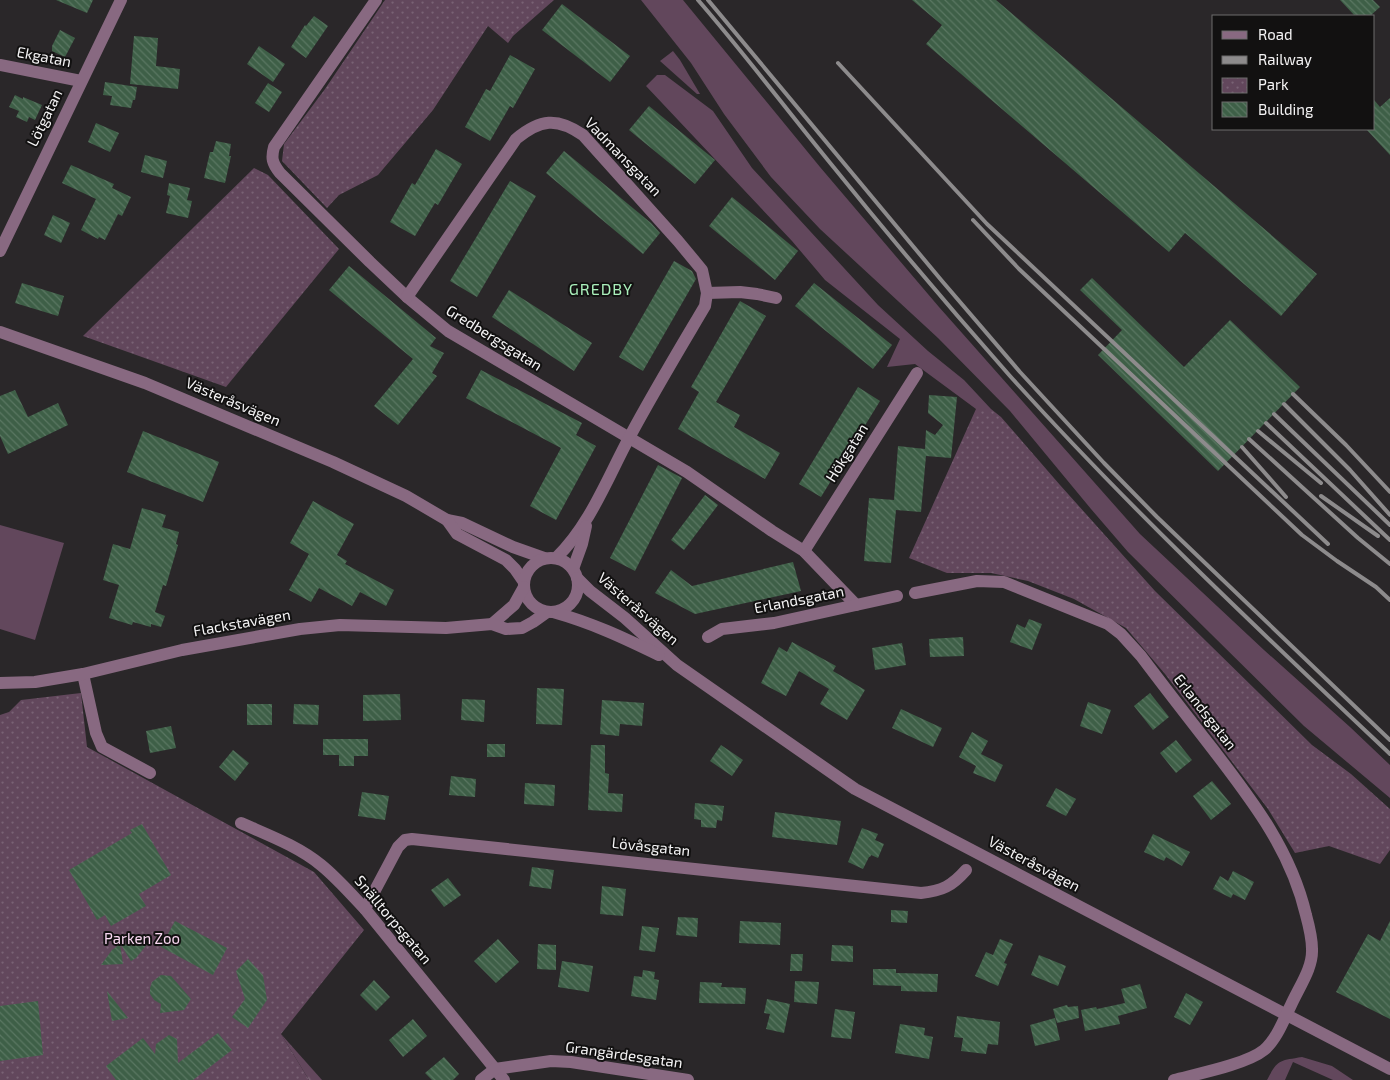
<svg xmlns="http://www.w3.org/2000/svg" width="1390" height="1080" font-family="'Exo 2',sans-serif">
<defs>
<pattern id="forest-firs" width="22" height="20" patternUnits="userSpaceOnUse" patternTransform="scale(1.25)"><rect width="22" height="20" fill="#62475c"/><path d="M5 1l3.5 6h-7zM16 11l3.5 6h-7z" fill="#796274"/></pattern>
<pattern id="park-dots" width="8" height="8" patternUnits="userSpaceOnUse" patternTransform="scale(1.25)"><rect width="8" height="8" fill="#62475c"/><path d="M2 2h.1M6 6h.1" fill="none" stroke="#796274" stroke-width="1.8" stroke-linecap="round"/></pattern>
<pattern id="building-back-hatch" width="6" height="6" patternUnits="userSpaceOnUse" patternTransform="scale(1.25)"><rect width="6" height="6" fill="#3e5f47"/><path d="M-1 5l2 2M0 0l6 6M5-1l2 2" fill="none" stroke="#5a7762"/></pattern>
</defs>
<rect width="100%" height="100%" fill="#2a2729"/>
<g fill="#62475c">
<polygon points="641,0 683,0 820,167 939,307 1140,534 1264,650 1350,727 1390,765 1390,798 1304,726 1128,552 1091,509 1010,411 938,338 820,229 771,177 724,114 691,63"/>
<polygon points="673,51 680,60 700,94 697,94 660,61"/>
<polygon points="657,75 665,75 713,111 752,168 878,305 928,351 964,380 991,409 976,409 915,364 887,367 900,339 825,280 792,241 646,86"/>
<polygon points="0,525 64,543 35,640 0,629"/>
<path d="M1302,1057L1332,1066L1353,1080H1333L1293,1062L1285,1080H1267C1278,1059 1279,1061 1302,1057Z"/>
</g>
<polygon fill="url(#forest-firs)" points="281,1034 322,1080 309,1080"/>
<g fill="url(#park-dots)">
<polygon points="385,0 554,0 513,36 508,43 488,26 433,110 378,175 339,195 327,208 282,161 284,144 325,89"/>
<polygon points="254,168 268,175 339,249 226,387 83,336"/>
<polygon points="976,409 991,409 1001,417 1060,485 1155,591 1312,745 1351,774 1390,809 1390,850 1380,864 1329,846 1295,853 1268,809 1165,674 1126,628 1074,599 1028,581 991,573 947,573 909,558"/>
<polygon points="81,693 87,747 314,872 364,930 281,1034 309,1080 0,1080 0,715 9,712 21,700"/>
</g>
<g fill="url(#building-back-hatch)">
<polygon points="56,0 93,0 87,13"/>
<polygon points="912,0 996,0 1317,274 1281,316 1185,233 1169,252 926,44 942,25"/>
<polygon points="1340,0 1373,0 1380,7 1370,16 1355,16"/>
<polygon points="562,4 630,56 610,82 542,30"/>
<polygon points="314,16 328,26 306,58 291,47 305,25 306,26"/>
<polygon points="60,30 75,38 65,57 52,51 52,46"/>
<polygon points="134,36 158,38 156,66 180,69 178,89 130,84"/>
<polygon points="259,46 285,64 273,82 247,64"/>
<polygon points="510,55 535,69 513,108 510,106 490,141 465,127 486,89 490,91"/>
<polygon points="105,82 137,87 135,100 133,100 131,108 110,105 112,96 103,95"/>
<polygon points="268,83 282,92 269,112 255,103"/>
<polygon points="15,95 23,99 23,97 42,105 35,120 29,117 27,122 16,117 19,111 9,107"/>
<polygon points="1390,98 1390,155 1366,129 1374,129 1374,100 1380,107"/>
<polygon points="649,106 715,160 695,184 629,130"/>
<polygon points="96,123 119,133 110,152 88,142"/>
<polygon points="216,141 231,144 229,156 231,156 225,183 204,178 210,152 213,152"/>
<polygon points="436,149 462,164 438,205 435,203 415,236 390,222 412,183 415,185"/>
<polygon points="564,151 651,223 660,233 643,254 546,173"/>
<polygon points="145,155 167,161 163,178 141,172"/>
<polygon points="71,165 114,184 112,188 131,197 122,216 118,214 105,240 99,237 98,239 81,230 96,199 62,183"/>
<polygon points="510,181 536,196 477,297 450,281"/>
<polygon points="169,183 190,188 187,200 192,201 188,218 166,213 170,196 167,195"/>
<polygon points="732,197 798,251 775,280 709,226"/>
<polygon points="53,215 70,223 61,243 44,235"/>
<polygon points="674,261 692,271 696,279 643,371 619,357"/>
<polygon points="349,266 436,338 430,346 444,353 432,373 437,376 398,425 374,406 413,359 329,290"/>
<polygon points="1092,278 1184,367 1230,320 1300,387 1218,471 1098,355 1122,330 1080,290"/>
<polygon points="22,283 64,296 58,316 15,303"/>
<polygon points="814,283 892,345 873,369 795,306"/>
<polygon points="509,290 592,343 574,371 492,317"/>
<polygon points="740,301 766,316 716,402 740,415 734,427 780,453 765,479 678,429 699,392 691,387"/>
<polygon points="481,370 582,423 576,435 596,446 556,520 530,506 561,448 466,398"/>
<polygon points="858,387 880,401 821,497 799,484"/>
<polygon points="15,390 28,417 58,403 68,425 8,454 0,436 0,396"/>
<polygon points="929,395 957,397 951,458 926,456 921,512 896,510 891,563 864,561 869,498 894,500 898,446 925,449 926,430 935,435 943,425 928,413"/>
<polygon points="143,431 219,462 203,502 127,472"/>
<polygon points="658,465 682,478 635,571 610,558"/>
<polygon points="705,495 718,505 684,550 671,540"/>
<polygon points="313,501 354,524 337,555 347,561 345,564 394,590 386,606 360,592 352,606 319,588 311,602 289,590 309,554 290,543"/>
<polygon points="142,508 166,515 162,527 179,532 176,544 178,545 166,586 163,585 155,612 165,616 161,627 151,624 151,627 133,622 132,625 109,618 119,585 103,580 113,544 130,549"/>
<polygon points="793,562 801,591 695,614 655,593 671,570 692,586"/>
<polygon points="1029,619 1042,624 1032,650 1010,642 1017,624 1025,628"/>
<polygon points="963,637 964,656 930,657 929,639"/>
<polygon points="792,642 836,666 833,671 865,690 847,720 820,704 829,689 799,671 786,696 761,683 779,647 787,652"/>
<polygon points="902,643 906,665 875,670 872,648"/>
<polygon points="537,688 564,689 562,725 536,724"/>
<polygon points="1150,693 1169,717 1153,730 1134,706"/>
<polygon points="400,694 401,720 363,721 363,695"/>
<polygon points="462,699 485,700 484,722 461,720"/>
<polygon points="602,700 644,703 642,726 620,724 619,736 600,734"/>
<polygon points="1088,702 1111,710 1102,734 1080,726"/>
<rect x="247" y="704" width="25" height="21"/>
<polygon points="294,704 319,705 318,725 293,724"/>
<polygon points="901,709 942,728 933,747 892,728"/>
<polygon points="171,726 176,748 150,753 146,731"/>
<polygon points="972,732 988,741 981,754 1003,765 995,782 973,773 976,766 959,757"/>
<polygon points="323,739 368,739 368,756 354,756 354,766 339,766 339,755 323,755"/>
<polygon points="1176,740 1192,760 1176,773 1160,753"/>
<rect x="487" y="744" width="18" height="13"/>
<polygon points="591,745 605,745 605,773 609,774 608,793 623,794 622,812 588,810"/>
<polygon points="721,745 743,760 732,776 710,761"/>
<polygon points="233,750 249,763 235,781 219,767"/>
<polygon points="451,776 476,779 475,797 449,795"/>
<polygon points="1212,781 1231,804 1211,820 1193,796"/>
<polygon points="525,783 555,785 554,806 524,804"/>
<polygon points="1056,788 1076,799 1066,816 1046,806"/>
<polygon points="362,792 389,796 385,820 358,816"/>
<polygon points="695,803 724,806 722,821 717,820 716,828 701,827 701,820 694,819"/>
<polygon points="775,812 841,821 837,845 772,837"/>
<polygon points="142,824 171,875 139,894 146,906 111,926 105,915 97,920 69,870 132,833 130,830"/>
<polygon points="862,828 878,834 875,840 884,844 878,858 871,855 870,857 869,857 863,869 848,862"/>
<polygon points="1153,834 1190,852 1182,866 1166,857 1164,861 1144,852"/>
<polygon points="532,867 554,870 551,889 529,886"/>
<polygon points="1233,871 1254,882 1245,900 1233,894 1231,898 1213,889 1220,876 1228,881"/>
<polygon points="448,878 461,895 444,907 431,890"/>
<polygon points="602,886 626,889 623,916 600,914"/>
<polygon points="891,910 908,911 907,923 891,922"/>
<polygon points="678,917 698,918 697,937 676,935"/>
<polygon points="175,921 227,948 213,975 161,947"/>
<polygon points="740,921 781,923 780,945 739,943"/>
<polygon points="1390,921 1390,1019 1336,992 1368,934 1380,941"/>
<polygon points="642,926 659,928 655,952 639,950"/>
<polygon points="498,939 519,962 496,983 474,961"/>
<polygon points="1000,939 1013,944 1004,963 1007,964 998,986 975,976 986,952 993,955"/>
<polygon points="149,942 136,958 131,961 121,945"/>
<polygon points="120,944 123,964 101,965 112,950"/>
<polygon points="538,944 556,945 556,970 537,969"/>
<polygon points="832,945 853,946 853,962 831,961"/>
<polygon points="791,954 803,954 802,971 790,971"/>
<polygon points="1039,955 1066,966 1058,986 1031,975"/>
<polygon points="248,959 263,975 267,1000 248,1028 232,1017 245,999 236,971"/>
<polygon points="562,961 593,966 589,992 558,987"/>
<polygon points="873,969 896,969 896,973 938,974 937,992 901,991 901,986 873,985"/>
<polygon points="643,970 655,972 654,979 659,980 656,1000 631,996 634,976 642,977"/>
<polygon points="161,975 171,976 191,999 184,1010 160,1013 161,1004 154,1000 150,994 150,988 152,982"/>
<polygon points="374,980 390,997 376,1011 360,995"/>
<polygon points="795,981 819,982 817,1004 794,1002"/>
<polygon points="700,982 722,983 721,987 746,988 745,1004 699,1003"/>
<polygon points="1140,984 1147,1008 1118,1016 1120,1024 1085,1031 1081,1010 1096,1007 1097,1009 1125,1003 1121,989"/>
<polygon points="107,991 128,1018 112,1021"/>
<polygon points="1186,993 1203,1002 1190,1025 1174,1017"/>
<polygon points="767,999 790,1004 784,1033 766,1029 770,1014 764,1013"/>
<polygon points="38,1001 43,1055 0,1061 0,1006"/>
<polygon points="1067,1005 1068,1007 1078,1006 1079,1018 1057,1023 1053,1009"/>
<polygon points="835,1009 855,1012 851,1039 831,1037"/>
<polygon points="957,1016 1000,1022 998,1045 988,1044 986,1054 961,1051 963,1038 954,1037"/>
<polygon points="1055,1018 1060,1040 1035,1046 1030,1025"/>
<polygon points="413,1019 427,1036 403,1057 389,1040"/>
<polygon points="900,1024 925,1028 924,1035 933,1037 929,1059 895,1053"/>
<polygon points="218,1033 232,1050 193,1080 116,1080 106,1066 143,1038 155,1054 156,1044 169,1035 177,1039 178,1063"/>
<polygon points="444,1057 459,1074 453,1080 432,1080 425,1073"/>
</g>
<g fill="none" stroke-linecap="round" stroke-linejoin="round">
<g stroke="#886981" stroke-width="12">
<path d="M376,0L274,147C271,158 272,163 280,173L370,262L407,297L448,331L687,472L772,531L804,551L856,605"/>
<polyline points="0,65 81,81"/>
<polyline points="0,251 121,0"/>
<polyline points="707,293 740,292 757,294 776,298"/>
<path d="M407,297L516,139C540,119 557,117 583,135L678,241L702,270L707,293L705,306C679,350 653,393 629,438C607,479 590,525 556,558"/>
<polyline points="0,332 145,383 333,462 406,496 447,520 462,523 513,547 544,558"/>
<polyline points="447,520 457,534 506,560 515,569 524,582"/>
<polyline points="804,551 917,373"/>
<circle cx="551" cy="585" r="27"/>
<polyline points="573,569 582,544 586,526"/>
<polyline points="577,578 590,591 625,618 677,665 855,789 1390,1069"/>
<path d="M915,593L977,581L1004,582L1108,624L1121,634L1141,656C1165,688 1190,720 1215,752C1254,803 1291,851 1306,915C1309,926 1312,937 1312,949C1313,968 1299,987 1291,1005C1284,1019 1277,1039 1264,1050C1247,1064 1197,1074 1174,1080"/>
<path d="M553,612C592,623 622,637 659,655"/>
<polyline points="492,624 514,605 524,587"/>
<polyline points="708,637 722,629 774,623 897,596"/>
<polyline points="83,674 96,733 102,747 150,773"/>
<polyline points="0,683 35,682 83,674 182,650 300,629 340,625 446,628 492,624 506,629 522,628 533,622 547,612"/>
<path d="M241,823C268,835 298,846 321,865C337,878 351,894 365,909L504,1080"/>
<path d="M365,909L398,847L405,840L412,839L921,893C942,891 952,886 966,870"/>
<polyline points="495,1069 551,1061 571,1062 688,1080"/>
<polyline points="481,1080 495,1069"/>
</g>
<g stroke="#8d8b8c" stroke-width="4">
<path d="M698,0C744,53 786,109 831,164C889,236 949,307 1010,376C1130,509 1260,631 1390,754"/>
<polyline points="708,0 942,281 1020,372 1104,463 1157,517 1390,740"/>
<polyline points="838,63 987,224 1328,544"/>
<polyline points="973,220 1019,269 1302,535 1337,561 1376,587 1390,600"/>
<polyline points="1293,394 1346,445 1390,492"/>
<polyline points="1284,404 1350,470 1390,515"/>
<polyline points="1274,414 1390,525"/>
<polyline points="1266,423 1390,540"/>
<polyline points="1258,431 1321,483"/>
<polyline points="1249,439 1358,538 1390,564"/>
<polyline points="1242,447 1286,497"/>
<polyline points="1321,496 1378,536"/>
</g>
</g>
<g text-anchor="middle" stroke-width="4" stroke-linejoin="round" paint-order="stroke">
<g font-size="15" fill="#f5f4f5" stroke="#121111">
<text transform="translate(44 57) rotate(11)" y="5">Ekgatan</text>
<text transform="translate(45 118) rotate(-64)" y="5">Lötgatan</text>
<text transform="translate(623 157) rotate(46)" y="5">Vadmansgatan</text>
<text transform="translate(494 338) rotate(32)" y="5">Gredbergsgatan</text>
<text transform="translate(233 402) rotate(23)" y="5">Västeråsvägen</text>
<text transform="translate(847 453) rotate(-58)" y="5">Hökgatan</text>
<text transform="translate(799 600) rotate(-11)" y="5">Erlandsgatan</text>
<text transform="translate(638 609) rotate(41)" y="5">Västeråsvägen</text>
<text transform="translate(242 623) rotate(-10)" y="5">Flackstavägen</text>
<text transform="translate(1205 712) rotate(52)" y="5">Erlandsgatan</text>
<text transform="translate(651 847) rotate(6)" y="5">Lövåsgatan</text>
<text transform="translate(1034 864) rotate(28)" y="5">Västeråsvägen</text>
<text transform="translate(393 920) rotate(50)" y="5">Snälltorpsgatan</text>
<text transform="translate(624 1055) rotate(8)" y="5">Grangärdesgatan</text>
</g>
<g font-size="15" fill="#fad8f2" stroke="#121111">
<text x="142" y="944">Parken Zoo</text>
</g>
<g font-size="16" letter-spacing="1" fill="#aaf0bb" stroke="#121111">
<text x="601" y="295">GREDBY</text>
</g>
</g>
<rect x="1212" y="15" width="162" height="115" fill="#121111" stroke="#6d6c6c"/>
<rect x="1222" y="31" width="25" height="8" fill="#886981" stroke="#6d6c6c"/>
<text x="1258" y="40" font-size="15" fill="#f5f4f5">Road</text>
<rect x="1222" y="56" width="25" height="8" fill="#8d8b8c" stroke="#6d6c6c"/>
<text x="1258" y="65" font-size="15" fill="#f5f4f5">Railway</text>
<rect x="1222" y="78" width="25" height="15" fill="url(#park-dots)" stroke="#6d6c6c"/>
<text x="1258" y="90" font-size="15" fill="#f5f4f5">Park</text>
<rect x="1222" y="102" width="25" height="15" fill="url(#building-back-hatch)" stroke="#6d6c6c"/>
<text x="1258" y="115" font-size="15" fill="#f5f4f5">Building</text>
</svg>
